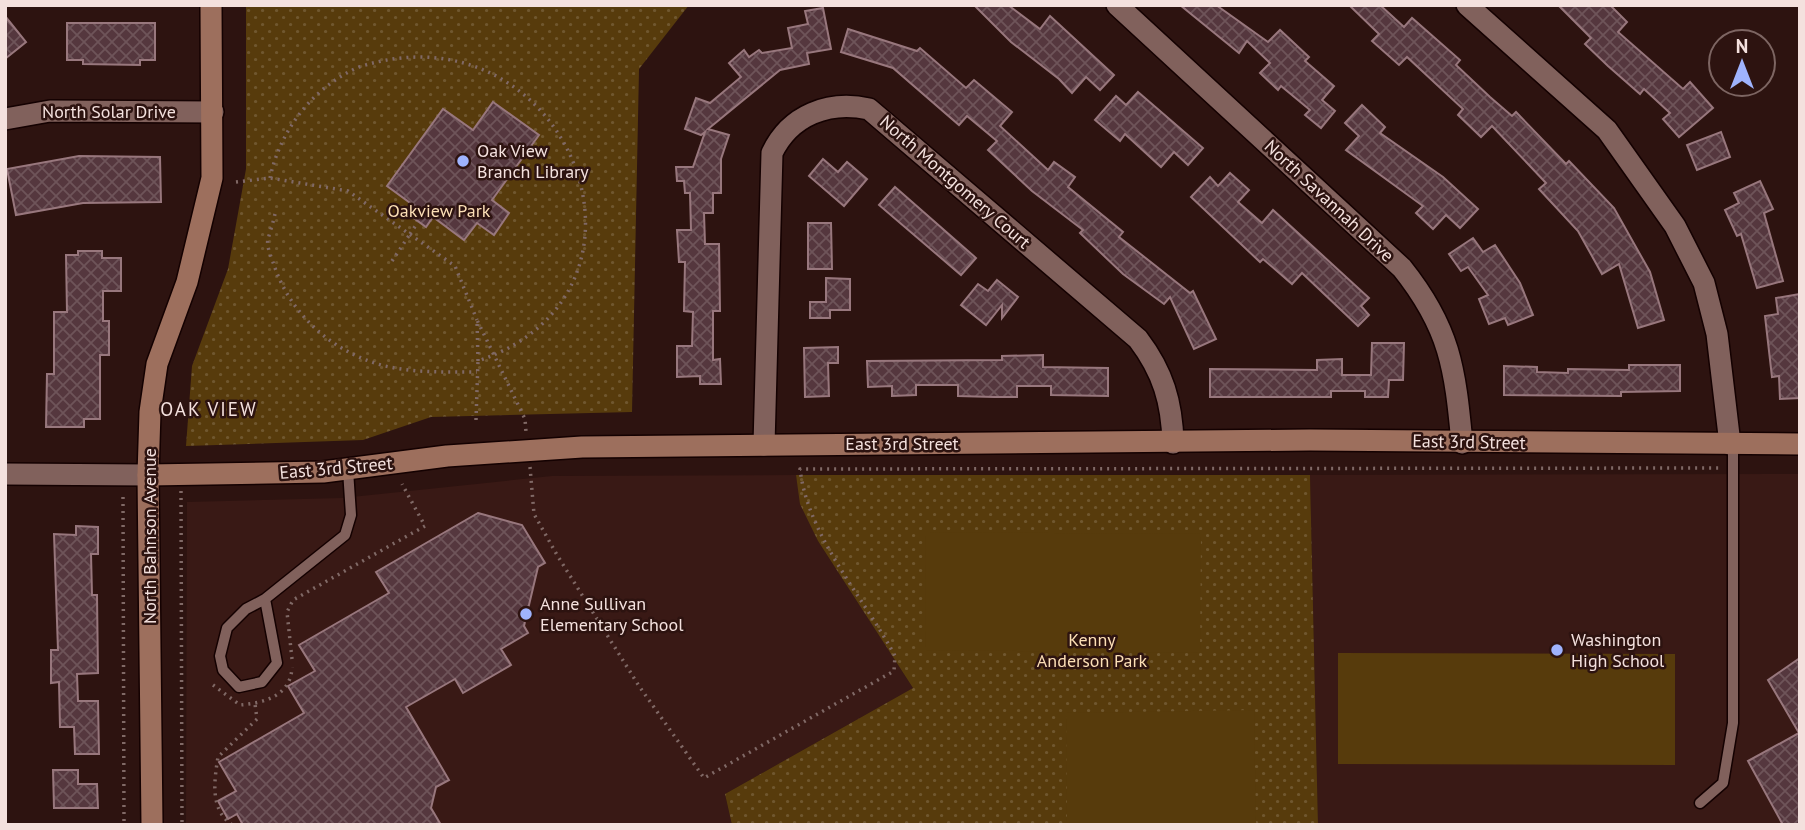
<svg xmlns="http://www.w3.org/2000/svg" width="1805" height="830" font-family="'PT Sans',sans-serif">
<defs>
<pattern id="grass-dots" width="8" height="8" patternUnits="userSpaceOnUse" patternTransform="scale(1.75)"><rect width="8" height="8" fill="#573b0c"/><path d="M2 2h.1M6 6h.1" fill="none" stroke="#70572f" stroke-width="1.8" stroke-linecap="round"/></pattern>
<pattern id="building-cross-hatch" width="8" height="8" patternUnits="userSpaceOnUse" patternTransform="scale(1.75)"><rect width="8" height="8" fill="#55373e"/><path d="M0 0l8 8M0 8l8-8" fill="none" stroke="#6e5459"/></pattern>
</defs>
<rect width="100%" height="100%" fill="#2d1310"/>
<g fill="#391915">
<polygon points="1800,474 1800,825 1318,825 1310,475"/>
<polygon points="796,475 801,502 818,541 913,688 725,794 732,825 186,825 187,502 342,498 552,476"/>
</g>
<g fill="url(#grass-dots)">
<polygon points="246,5 689,5 639,69 632,412 431,417 363,440 186,446 192,366 228,269 246,169"/>
<polygon points="796,475 1310,475 1318,825 732,825 725,794 913,688 818,541 800,504"/>
</g>
<g fill="#573b0c">
<polygon points="926,532 1201,534 1200,653 925,650"/>
<polygon points="1338,653 1675,654 1675,765 1338,764"/>
<polygon points="1254,710 1256,825 1067,825 1066,713"/>
</g>
<g fill="url(#building-cross-hatch)" stroke="#98777d" stroke-width="2">
<polygon points="974,5 1008,5 1040,29 1050,16 1114,75 1100,90 1086,77 1072,93 1059,79 1011,42"/>
<polygon points="1180,5 1216,5 1268,42 1280,30 1309,57 1305,61 1334,86 1322,100 1335,111 1321,128 1305,115 1310,110 1281,86 1278,90 1260,73 1270,63 1247,41 1239,53"/>
<polygon points="1349,5 1380,5 1404,27 1412,18 1460,60 1456,65 1490,97 1512,116 1516,112 1566,164 1569,161 1614,208 1650,272 1664,320 1638,328 1619,264 1602,274 1578,231 1539,189 1546,183 1492,126 1481,137 1458,115 1463,109 1407,57 1399,65 1372,41 1379,34"/>
<polygon points="1558,5 1610,5 1627,22 1618,32 1683,89 1690,82 1713,108 1679,137 1663,119 1670,113 1644,89 1640,94 1608,66 1585,44 1591,38"/>
<polygon points="823,8 831,49 807,53 809,64 780,70 708,129 729,135 721,159 721,193 713,193 713,213 704,213 705,244 719,244 720,311 713,311 713,360 720,359 721,384 700,384 700,376 677,377 677,346 692,346 693,312 684,311 685,262 679,262 677,230 691,230 690,193 685,193 684,181 677,181 676,167 693,167 705,132 701,135 685,129 696,98 710,103 741,77 729,63 744,50 749,57 759,50 762,53 792,48 788,28 808,24 805,11"/>
<polygon points="5,16 26,42 5,59"/>
<polygon points="67,23 155,23 155,60 140,60 140,65 83,64 83,60 67,60"/>
<polygon points="848,29 917,51 920,48 966,88 974,80 1012,112 1000,126 1048,170 1054,162 1075,177 1068,187 1123,232 1119,237 1190,293 1193,291 1216,339 1194,349 1170,297 1164,304 1123,274 1080,233 1083,230 1032,191 988,150 997,141 967,116 959,125 893,68 841,52"/>
<polygon points="1138,92 1203,148 1188,165 1174,152 1161,167 1125,134 1120,141 1095,120 1116,96 1126,105"/>
<polygon points="493,102 539,135 492,200 509,213 494,235 477,223 464,240 433,217 426,227 411,216 417,208 387,186 443,109 473,130"/>
<polygon points="1362,105 1385,127 1380,133 1443,177 1478,209 1460,228 1446,215 1433,229 1416,213 1423,206 1346,150 1359,136 1345,123"/>
<polygon points="1721,132 1730,157 1697,170 1687,145"/>
<polygon points="79,156 160,157 161,202 83,203 16,215 7,169"/>
<polygon points="823,159 838,172 847,162 867,179 844,206 809,176"/>
<polygon points="1230,173 1249,190 1238,202 1262,223 1273,210 1369,298 1361,306 1369,315 1358,326 1302,273 1292,284 1263,259 1260,262 1191,197 1210,177 1218,186"/>
<polygon points="1760,181 1773,209 1764,213 1783,281 1757,288 1741,234 1737,236 1725,210 1739,203 1734,193"/>
<polygon points="895,187 976,258 961,275 879,205"/>
<polygon points="808,223 831,223 832,269 808,269"/>
<polygon points="1473,238 1483,252 1495,245 1520,283 1533,315 1508,325 1505,318 1489,324 1479,299 1488,295 1468,267 1461,271 1449,254"/>
<polygon points="78,251 102,251 102,258 121,258 121,291 103,291 103,321 109,321 109,355 100,355 100,419 84,419 84,427 46,427 47,374 54,374 54,312 67,312 66,255 78,255"/>
<polygon points="826,278 850,279 850,310 830,310 830,318 810,318 810,302 826,302"/>
<polygon points="997,280 1018,297 1002,318 1002,305 986,325 961,305 978,284 988,291"/>
<polygon points="1800,294 1800,398 1780,399 1779,376 1772,377 1765,316 1778,314 1776,298"/>
<polygon points="1372,343 1404,343 1403,380 1389,380 1388,397 1365,397 1365,391 1331,391 1331,397 1210,397 1210,369 1317,370 1317,360 1342,359 1342,375 1371,375"/>
<polygon points="838,347 838,363 828,363 829,396 805,397 804,348"/>
<polygon points="1043,355 1043,367 1108,368 1108,396 1051,395 1051,386 1017,386 1017,397 994,397 958,396 958,385 916,385 916,395 892,396 892,386 868,387 867,361 1002,360 1002,356"/>
<polygon points="1629,365 1680,365 1680,391 1621,392 1621,396 1504,395 1504,366 1537,367 1537,372 1568,373 1568,369 1629,370"/>
<polygon points="478,513 522,525 545,563 538,567 524,626 528,633 501,649 511,665 463,693 455,679 406,707 449,780 436,787 431,808 441,825 243,825 237,814 228,819 218,801 236,791 219,762 304,713 288,686 315,671 299,645 389,593 376,572"/>
<polygon points="76,526 98,527 98,554 91,554 92,595 97,595 98,673 77,674 78,701 98,701 99,754 75,754 74,727 60,727 59,682 51,683 51,650 58,650 54,534 76,535"/>
<polygon points="1800,658 1800,825 1783,825 1748,761 1799,733 1768,680"/>
<polygon points="53,770 78,770 78,784 97,784 98,808 54,808"/>
</g>
<g fill="none" stroke-linecap="round" stroke-linejoin="round">
<g stroke="#140101" stroke-width="13">
<g id="lane">
<polyline points="265,599 277,663 262,682 239,687 223,670 220,656 227,628 246,609 265,599 345,535 351,515 348,470"/>
<polyline points="1700,803 1723,783 1733,723 1733,444"/>
</g>
</g>
<g stroke="#140101" stroke-width="24">
<g id="street">
<path d="M1117,5L1402,268C1450,328 1455,368 1462,443"/>
<polyline points="1467,5 1607,130 1675,226 1704,283 1717,334 1730,444"/>
<polyline points="5,119 50,111 213,112"/>
<path d="M764,445L772,153C790,115 829,100 869,109L1138,339C1163,372 1172,402 1173,443"/>
<polyline points="5,474 148,475"/>
</g>
</g>
<g stroke="#140101" stroke-width="24">
<g id="secondary">
<polyline points="148,475 323,472 447,456 582,447 1310,440 1800,444"/>
<polyline points="152,825 148,475 150,412 157,364 187,282 212,178 211,5"/>
</g>
</g>
<g stroke="#806966" stroke-width="3.5" stroke-dasharray="2 5" stroke-linecap="butt">
<path d="M270,178C280,130 313,87 359,67C566,0 684,291 478,361L476,420"/>
<polyline points="236,182 270,178 348,191 455,266 477,320"/>
<path d="M275,214C273,223 270,232 268,239C266,246 272,259 274,265C291,316 334,353 385,366C415,373 446,372 477,372"/>
<polyline points="410,234 418,222"/>
<polyline points="392,261 410,234"/>
<polyline points="478,361 477,320 525,419 526,432"/>
<path d="M530,467L534,514L557,555L639,686L704,778L894,671L895,656C863,596 808,537 800,469L1719,468"/>
<polyline points="181,491 182,825"/>
<polyline points="123,497 124,825"/>
<polyline points="292,659 287,612 293,600 425,526 402,484"/>
<path d="M213,685L240,705C264,703 291,696 292,667"/>
<path d="M232,825C210,809 214,782 218,757L257,719L255,704"/>
</g>
<use href="#lane" stroke="#81615c" stroke-width="10"/>
<use href="#street" stroke="#81615c" stroke-width="21"/>
<use href="#secondary" stroke="#9d6f5d" stroke-width="21"/>
</g>
<g fill="#9fb3fd" stroke="#2d1310" stroke-width="2.5">
<circle cx="463" cy="161" r="7"/>
<circle cx="526" cy="614" r="7"/>
<circle cx="1557" cy="650" r="7"/>
</g>
<g text-anchor="middle" stroke-width="5" stroke-linejoin="round" paint-order="stroke">
<g font-size="18" fill="#f4e1de" stroke="#2d1310">
<text x="109" y="118">North Solar Drive</text>
<text transform="translate(955 182) rotate(41)" y="6">North Montgomery Court</text>
<text transform="translate(1329 201) rotate(43)" y="6">North Savannah Drive</text>
<text transform="translate(1469 442) rotate(1)" y="6">East 3rd Street</text>
<text x="902" y="450">East 3rd Street</text>
<text transform="translate(336 468) rotate(-5)" y="6">East 3rd Street</text>
<text transform="translate(150 536) rotate(-90)" y="6">North Bahnson Avenue</text>
</g>
<g font-size="18" fill="#f4e1de" stroke="#2d1310" text-anchor="start">
<text x="477" y="157">Oak View<tspan x="477" dy="21">Branch Library</tspan></text>
<text x="540" y="610">Anne Sullivan<tspan x="540" dy="21">Elementary School</tspan></text>
<text x="1571" y="646">Washington<tspan x="1571" dy="21">High School</tspan></text>
</g>
<g font-size="18" fill="#fcdfb6" stroke="#2d1310">
<text x="439" y="217">Oakview Park</text>
<text x="1092" y="646">Kenny<tspan x="1092" dy="21">Anderson Park</tspan></text>
</g>
<g font-size="19" letter-spacing="2" fill="#f4e1de" stroke="#2d1310">
<text x="209" y="416">OAK VIEW</text>
</g>
</g>
<rect width="1805" height="830" fill="none" stroke="#f4e1de" stroke-width="14"/>
<g transform="translate(1742 63)"><circle r="33" fill="#2d1310" stroke="#7d6562" stroke-width="2"/>
<path d="M0-5L12 26L0 18L-12 26Z" fill="#9fb3fd"/>
<text y="-10" font-size="19" font-weight="bold" text-anchor="middle" fill="#f4e1de">N</text>
</g>
</svg>
